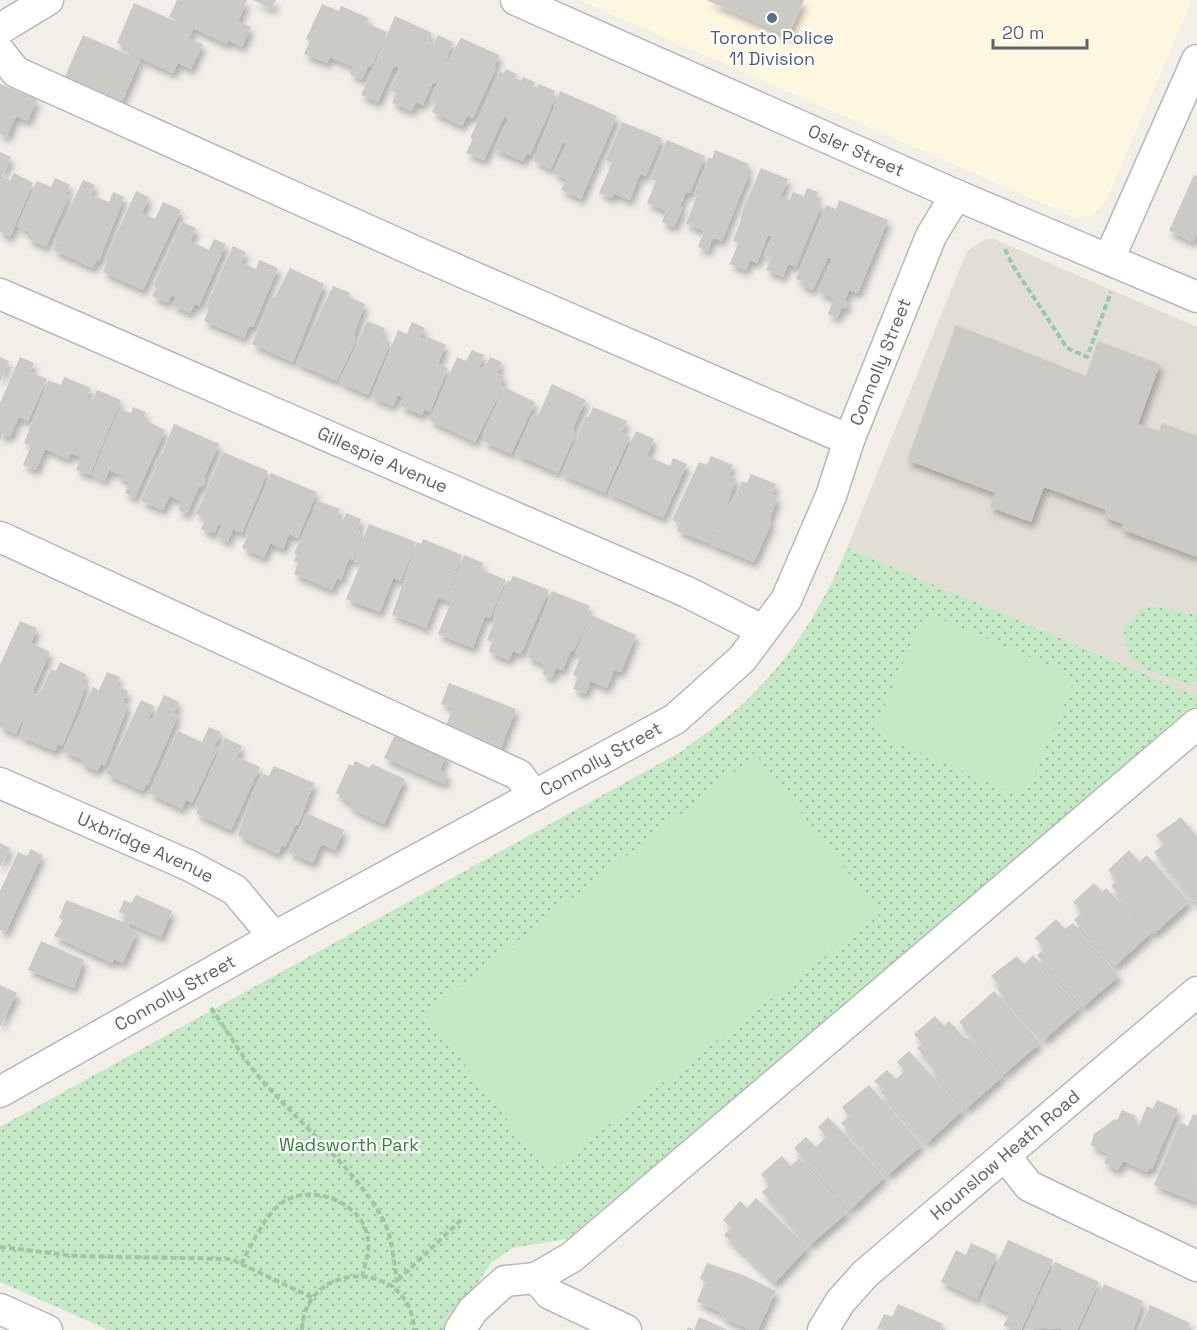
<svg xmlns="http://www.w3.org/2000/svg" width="1197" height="1330" font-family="'Space Grotesk',sans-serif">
<defs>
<pattern id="green-dots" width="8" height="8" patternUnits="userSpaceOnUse" patternTransform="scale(1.5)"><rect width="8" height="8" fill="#c5e8c5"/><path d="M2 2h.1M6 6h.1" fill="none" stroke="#a3c0a4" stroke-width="1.8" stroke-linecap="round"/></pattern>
<filter id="shadow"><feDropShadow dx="3.5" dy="6" stdDeviation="3" flood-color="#0004"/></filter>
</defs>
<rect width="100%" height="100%" fill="#f1efe8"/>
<polygon fill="#fef7e0" points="579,0 1192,0 1106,201 1093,215 1076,218"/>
<polygon fill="#e1ded6" points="994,239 1197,327 1197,696 847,548 967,251 984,240"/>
<g fill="url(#green-dots)">
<path d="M847,548L1197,696V712L567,1239L512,1248L491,1263L446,1330H109L0,1282V1127L679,753C698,738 719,725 737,709C787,665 822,609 847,548Z"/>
<path d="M1153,606L1197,615V680L1190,686C1158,669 1120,673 1125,625L1142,609Z"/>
</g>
<g fill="#c5e8c5">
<polygon points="933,616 1065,672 1072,686 1028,789 1017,795 882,736 878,722 920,622"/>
<polygon points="756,755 880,914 548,1172 425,1013"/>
</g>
<g fill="#cccac5" filter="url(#shadow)">
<polygon points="177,0 247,0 238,22 251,27 242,47 228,40 227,44 169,17"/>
<polygon points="253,0 276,0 272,9"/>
<polygon points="706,0 804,0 788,36"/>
<polygon points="134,3 193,29 189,39 203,44 191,69 178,63 173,73 126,52 127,48 117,43"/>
<polygon points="322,4 339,11 341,6 369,18 366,23 387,32 371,67 368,66 362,80 350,74 353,67 330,57 327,63 304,54 310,41 306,39"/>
<polygon points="395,16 432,33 428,41 434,44 438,35 453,42 444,67 461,38 499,55 494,67 496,68 473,118 467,116 462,126 432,112 437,102 430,99 438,82 432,84 423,105 416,102 412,111 392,103 396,93 390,90 399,70 397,65 393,68 378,102 361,95"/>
<polygon points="83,35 140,60 121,104 64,79"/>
<polygon points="506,69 517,74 515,78 522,81 523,77 535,82 533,86 537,88 539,84 555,91 553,95 556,96 530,155 527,153 523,161 494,149 508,119 504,117 484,160 466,153 473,139 470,138 500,71 504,73"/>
<polygon points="0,84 37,99 28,121 16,116 7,137 0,134"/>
<polygon points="560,91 617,116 581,199 561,190 566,179 553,173 566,144 563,142 551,169 534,161"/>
<polygon points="622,122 662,138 646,176 640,174 630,200 614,194 612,198 599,193 612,163 606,160"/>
<polygon points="667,140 705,156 690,193 686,192 680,207 683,208 674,227 662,222 666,211 647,203 656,181 651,179"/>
<polygon points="715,150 749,164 746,172 749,174 722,241 713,238 708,251 698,247 704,231 686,224 697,195 694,194 709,157 712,159"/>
<polygon points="0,152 11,157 2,176 10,181 14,173 33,183 10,237 0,232"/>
<polygon points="761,168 788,179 781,196 790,200 793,192 804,196 807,188 818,192 815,201 822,204 796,267 788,264 783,277 766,270 771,258 764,255 772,236 768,235 757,263 750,260 746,270 730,264 738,243 733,241 740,223 742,212"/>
<polygon points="1194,175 1197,176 1197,233 1193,242 1169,231"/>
<polygon points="55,178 70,185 65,194 69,196 46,247 27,238 30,232 17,226 37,181 51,187"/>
<polygon points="83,180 95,185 91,195 109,202 113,192 124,197 99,261 97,260 93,268 53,250 57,242 54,241"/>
<polygon points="136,191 149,197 142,213 155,219 163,202 181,210 143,290 103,272 107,261 105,260"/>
<polygon points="839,200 888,220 858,293 849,290 845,301 848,302 846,309 842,307 837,318 828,314 834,298 818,292 832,259 828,257 813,290 801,285 803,282 796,279 826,205 836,209"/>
<polygon points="182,222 196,228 190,241 209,250 214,239 226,244 199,306 195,304 190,313 172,305 176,297 171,295 168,303 152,296 156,288 153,286"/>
<polygon points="233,246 246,252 241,263 256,269 259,260 278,268 253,327 249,326 244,338 204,321 209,309 206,307"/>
<polygon points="290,268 324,284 293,362 252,344 271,299 275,297"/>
<polygon points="333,286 350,293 349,297 365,304 354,334 356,340 337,381 296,363"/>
<polygon points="367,321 385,328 381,337 391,342 368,395 339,382"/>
<polygon points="412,322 425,328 420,338 427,340 428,337 446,345 438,364 448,368 430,412 425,409 422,415 400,406 403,397 398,395 393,406 371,397 398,330 407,334"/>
<polygon points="956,325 1086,376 1098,341 1160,364 1138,424 1159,431 1162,423 1197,436 1197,557 1121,529 1123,524 1104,517 1106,510 1044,487 1031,522 990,507 995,493 907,460"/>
<polygon points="472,350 484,355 479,367 484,369 490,357 502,362 497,373 504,377 500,385 503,387 475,442 429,420 457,357 466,361"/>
<polygon points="0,357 9,361 0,382"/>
<polygon points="20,357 34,363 30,372 47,379 28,421 19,417 10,437 3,434 0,441 0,403"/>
<polygon points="64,377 91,388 87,397 93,399 97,390 121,400 90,475 76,470 81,457 71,453 68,459 45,449 36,470 23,465 31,446 24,443 48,380 61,385"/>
<polygon points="552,384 586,400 573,428 575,435 558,473 515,454 532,416 539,414"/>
<polygon points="504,387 535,402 511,454 483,441 486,435 483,434"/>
<polygon points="133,407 146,412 143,419 165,430 135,498 125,493 129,482 119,478 121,475 109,470 105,481 92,475 119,409 131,413"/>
<polygon points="593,407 627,421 622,432 630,436 605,493 561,474 586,416 589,417"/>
<polygon points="174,424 219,444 205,475 204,485 199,487 187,514 178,510 182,502 170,496 163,510 141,501 156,468 154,463 162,454"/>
<polygon points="636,431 654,439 647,456 670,466 673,458 687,464 663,518 608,493"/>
<polygon points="223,452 268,471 242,533 233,529 228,542 217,536 222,525 218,524 215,532 210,533 201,529 205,518 196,514"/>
<polygon points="711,456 733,465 729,475 736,478 727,504 734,500 742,481 747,483 751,474 776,484 772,495 778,497 770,517 771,524 754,562 709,544 713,534 716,533 713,531 708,543 677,531 680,523 672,520 699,462 707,465"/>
<polygon points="271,473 317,492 298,538 289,534 283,549 270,543 264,558 242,548 248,535 245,534"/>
<polygon points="318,501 340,509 337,518 343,520 346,513 361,519 358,526 361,540 353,560 349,558 341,580 337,578 332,590 294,574 298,563 294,561 297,554 294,553"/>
<polygon points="369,524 416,542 401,581 393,578 380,612 346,599 361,563 354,561"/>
<polygon points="423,539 462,555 445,600 438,597 426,628 392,615 417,542 421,544"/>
<polygon points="464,555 483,563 480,569 506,580 490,618 485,616 473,648 438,634 451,602 446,600"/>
<polygon points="513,576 549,590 521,654 513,651 509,660 489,652 492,642 487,640 495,620 493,615 508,580 510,582"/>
<polygon points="552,591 590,606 587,613 590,615 574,650 570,652 563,670 556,668 552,678 542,674 546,665 527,657"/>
<polygon points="591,615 636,635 621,672 614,670 607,688 590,681 586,694 573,689 578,677 573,675 581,655 575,653"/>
<polygon points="20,621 37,628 31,643 50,652 34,689 34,695 42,690 51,669 56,671 60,662 86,674 82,682 86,684 76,713 62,746 58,744 55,751 19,736 26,713 16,734 0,727 0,665"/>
<polygon points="107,672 120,677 116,685 128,691 123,703 128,705 105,766 101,764 97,771 81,764 83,760 64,752 64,747 93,687 99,690"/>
<polygon points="449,683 516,709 498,755 443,733 453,708 441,704"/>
<polygon points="164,695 179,702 174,713 178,715 148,785 146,784 143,791 106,774 141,700 154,706 149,718 153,719"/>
<polygon points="209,727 221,732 214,747 218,748 192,803 186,800 182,809 149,793 178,731 202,742"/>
<polygon points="396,732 447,754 440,770 448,774 444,784 384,758"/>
<polygon points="225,738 242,746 237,757 260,767 231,830 196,814 199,807 195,805"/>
<polygon points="355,761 369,768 372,764 405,779 384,824 349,807 351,803 339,797 340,795 336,793 349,764 353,766"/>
<polygon points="274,766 314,783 298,825 296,824 285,847 282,845 278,854 238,835 254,789 263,774 269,776"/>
<polygon points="306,813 344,830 335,850 321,844 313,863 288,852"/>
<polygon points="1181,817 1197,837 1197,900 1194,902 1154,852 1164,845 1156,835"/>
<polygon points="0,843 10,848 0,867"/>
<polygon points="31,849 42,855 6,932 0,930 0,891 18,852 27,856"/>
<polygon points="1129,850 1139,862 1147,855 1189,902 1154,934 1111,886 1117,880 1108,870"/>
<polygon points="1094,883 1102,892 1106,888 1119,902 1123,902 1151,933 1115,966 1074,920 1082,912 1073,902"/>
<polygon points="136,895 172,911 161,937 129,923 128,927 137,932 123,963 114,959 112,963 54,936 63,920 59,918 66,900 123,922 126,915 119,912 124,900 131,903"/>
<polygon points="1056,919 1065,929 1073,923 1119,976 1083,1007 1037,955 1045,948 1035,938"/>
<polygon points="41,941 84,960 74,988 28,970"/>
<polygon points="1033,955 1080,1008 1044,1040 997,989 1000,986 991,976 1017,956 1024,964"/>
<polygon points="0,985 17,993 0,1027"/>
<polygon points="994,991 1040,1043 1004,1074 959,1022"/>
<polygon points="935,1016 944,1026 949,1021 964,1038 971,1039 1003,1076 966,1109 933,1072 932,1065 917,1048 922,1044 914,1034"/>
<polygon points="909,1051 963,1110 927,1143 881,1093 884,1090 874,1081 887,1070 896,1079 905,1071 897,1062"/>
<polygon points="869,1085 922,1145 888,1175 841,1123 849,1116 842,1107"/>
<polygon points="1157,1100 1178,1109 1152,1169 1149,1168 1147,1172 1123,1161 1118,1170 1104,1163 1108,1154 1091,1145 1094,1134 1115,1119 1117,1120 1122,1110 1136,1116 1133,1122 1139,1125 1147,1106 1153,1109"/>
<polygon points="1193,1114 1197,1115 1196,1202 1154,1185 1180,1122 1188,1126"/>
<polygon points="828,1117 885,1177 850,1210 794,1148 806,1137 816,1147 827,1136 818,1127"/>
<polygon points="782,1156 791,1166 799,1158 848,1212 810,1245 762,1192 770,1185 761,1174"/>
<polygon points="756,1198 808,1247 775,1283 724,1235 731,1227 723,1220 740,1201 747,1208"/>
<polygon points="1008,1240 1053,1260 1021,1330 1003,1326 1010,1313 981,1299"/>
<polygon points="971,1243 997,1255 977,1299 941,1282 956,1250 966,1255"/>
<polygon points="1055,1262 1099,1282 1077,1330 1044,1328 1024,1330"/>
<polygon points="707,1263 743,1275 776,1291 758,1330 751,1330 725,1319 720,1312 697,1302 704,1284 711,1287 712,1285 700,1279"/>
<polygon points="1104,1284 1143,1301 1133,1330 1080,1330 1098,1290 1101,1292"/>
<polygon points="898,1304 943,1324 940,1330 877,1329 884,1314 892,1317"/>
<polygon points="1150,1305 1190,1323 1187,1330 1139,1330"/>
<polygon points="699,1317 728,1330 687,1330 688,1327 694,1330"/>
</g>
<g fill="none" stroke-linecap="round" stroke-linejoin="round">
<g stroke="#b5b8bc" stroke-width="33">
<g id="minor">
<path id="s1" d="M516,0L956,195L1197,297"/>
<polyline points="0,29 48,0"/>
<polyline points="0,52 16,72 423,255 849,440"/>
<polyline points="1109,259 1197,60"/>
<path id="s2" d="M0,294L687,592L762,630"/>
<polyline points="0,537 519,775 534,796"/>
<path id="s3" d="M0,783L190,866L235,890L274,937"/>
<path id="s4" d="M0,1092L274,937L675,719L742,659L786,600L831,496L849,440L931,236L956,195"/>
<polyline points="1005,1156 1029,1186 1197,1266"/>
<polyline points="536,1278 572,1257 1197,724"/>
<polyline points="0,1309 47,1330"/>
<polyline points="460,1330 473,1310 505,1281 536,1278 550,1294 626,1330"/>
<path id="s5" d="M823,1330L840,1302L865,1274L1197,992"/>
</g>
</g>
<g stroke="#9cc7a9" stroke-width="4" stroke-dasharray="6 3" stroke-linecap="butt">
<polyline points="1005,249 1013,266 1067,348 1087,357 1111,292"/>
<path d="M211,1008C226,1029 239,1052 255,1072C292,1118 368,1178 388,1231C393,1246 394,1264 397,1280L392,1287"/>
<polyline points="0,1247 76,1256 231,1259 313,1298"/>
<path d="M241,1264C251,1246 266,1213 283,1202C312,1183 363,1202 368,1239C370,1250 365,1265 362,1276"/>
<polyline points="398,1280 461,1220"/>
<path d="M302,1330C304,1259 412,1258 414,1330"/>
</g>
<use href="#minor" stroke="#fff" stroke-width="30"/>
</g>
<circle fill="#5c6f8a" stroke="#fff" stroke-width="2" cx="772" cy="18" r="6"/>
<g text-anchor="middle" stroke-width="4.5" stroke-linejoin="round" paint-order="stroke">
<g font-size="18" fill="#4e5e75" stroke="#fff">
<text x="772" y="44">Toronto Police<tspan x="772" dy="21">11 Division</tspan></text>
</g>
<g font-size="18" fill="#5f6368" stroke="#fff">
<text dy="6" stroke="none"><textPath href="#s1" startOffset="372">Osler Street</textPath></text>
<text dy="6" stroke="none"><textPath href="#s4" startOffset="1191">Connolly Street</textPath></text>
<text dy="6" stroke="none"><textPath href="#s2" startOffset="417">Gillespie Avenue</textPath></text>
<text dy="6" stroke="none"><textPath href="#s4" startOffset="687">Connolly Street</textPath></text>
<text dy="6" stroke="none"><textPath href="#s3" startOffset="159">Uxbridge Avenue</textPath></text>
<text dy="6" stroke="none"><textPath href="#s4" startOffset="201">Connolly Street</textPath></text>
<text dy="6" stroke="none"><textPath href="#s5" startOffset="254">Hounslow Heath Road</textPath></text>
</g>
<g font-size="18" fill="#348238" stroke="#fff">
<text x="349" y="1151">Wadsworth Park</text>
</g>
</g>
<path d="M993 39v9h94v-9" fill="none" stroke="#5f6368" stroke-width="3"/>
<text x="1002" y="39" font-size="18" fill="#5f6368" stroke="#ffffff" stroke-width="4.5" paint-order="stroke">20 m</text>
</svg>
